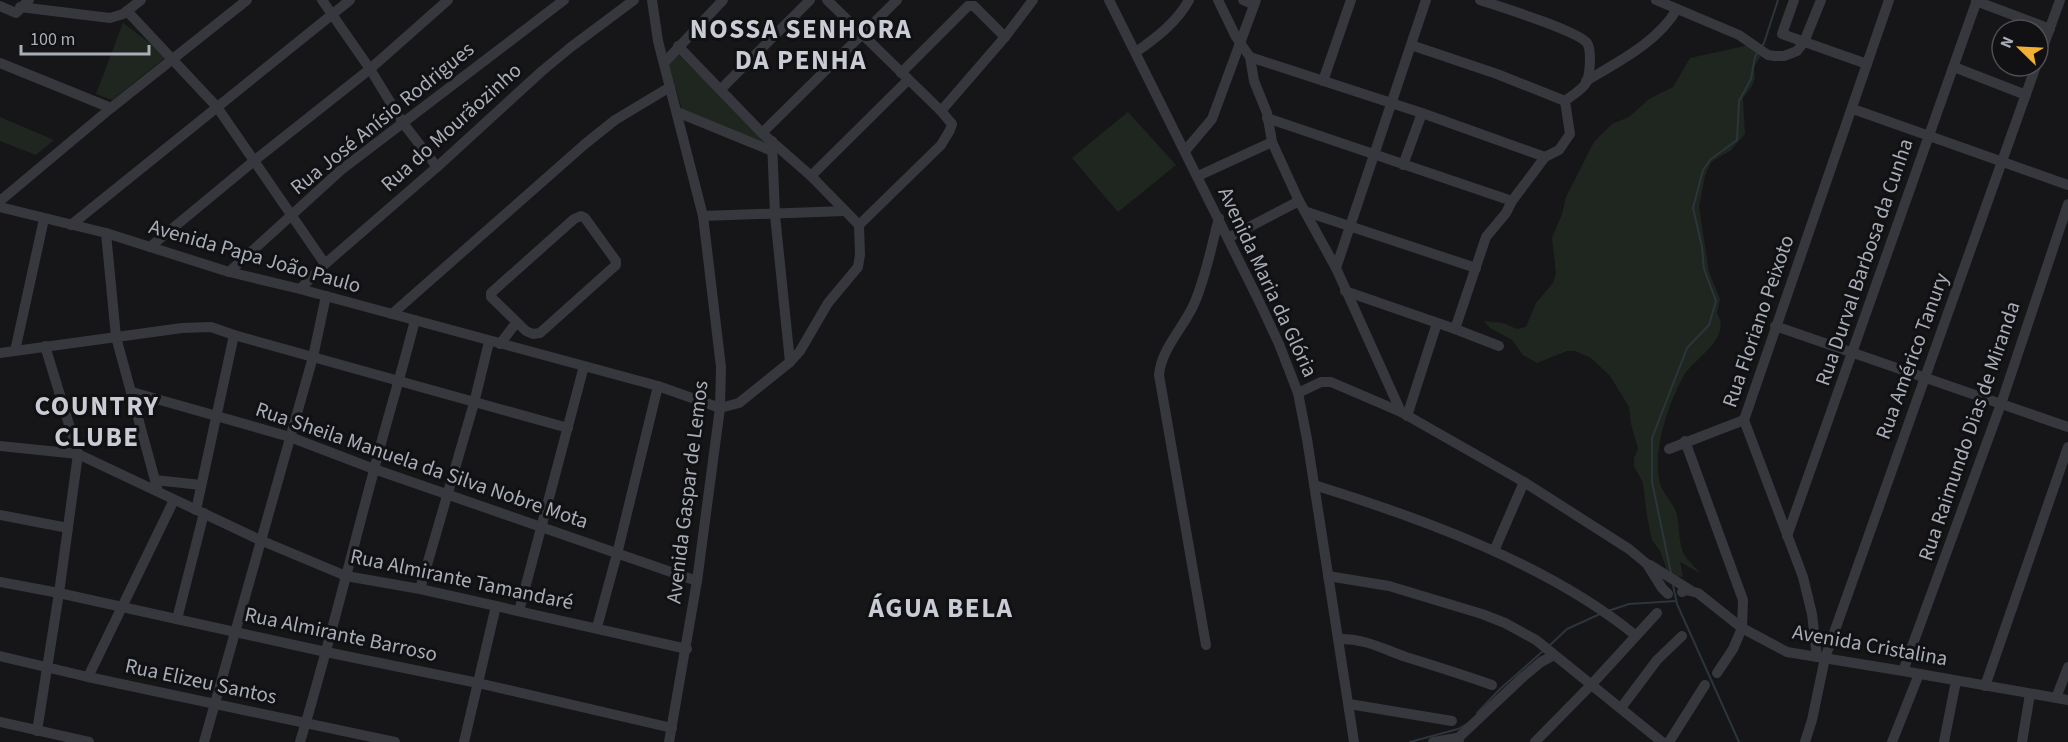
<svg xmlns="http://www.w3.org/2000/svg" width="2068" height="742" font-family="'Source Sans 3',sans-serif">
<rect width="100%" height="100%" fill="#161618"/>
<g fill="#1e261f">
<polygon points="123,23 167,56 112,100 96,94"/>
<path d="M1754,44L1763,53L1754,67L1755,78L1752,86L1743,98L1745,134L1730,151L1711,162L1705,176L1699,207L1709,272L1720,299L1717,313C1733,339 1693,358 1683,377C1668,405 1652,451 1660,483C1662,493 1674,503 1677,515C1680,527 1678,545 1685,556C1689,562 1695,567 1700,573L1680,562L1683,577L1669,576L1660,551L1652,540L1647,516L1643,483L1634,466V458L1638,449L1631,424L1629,407L1610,376L1591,358L1575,351H1567L1537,363L1523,355L1512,340L1490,328L1484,321L1503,323L1517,329L1526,327L1536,303L1553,283L1556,274L1552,238L1562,214L1566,197L1594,142L1612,124L1629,117L1649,99L1673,87L1690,58Z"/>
<polygon points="678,54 767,142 765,146 682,110 669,65"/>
<polygon points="1128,112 1176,165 1118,212 1072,158"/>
<polygon points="0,117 54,140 36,155 0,141"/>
</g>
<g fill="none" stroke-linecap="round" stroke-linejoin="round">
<g stroke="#2c353c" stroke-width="2">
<polyline points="1761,48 1764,43 1778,0"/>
<polyline points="1671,573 1652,482 1652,438 1687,348 1709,325 1716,301 1704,269 1702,247 1693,208 1703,170 1711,159 1737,140 1739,101 1751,79 1755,57 1758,52"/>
<polyline points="1673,585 1677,604 1739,742"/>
<polyline points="1608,611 1629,604 1676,601"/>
<polyline points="1549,646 1567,629 1600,614"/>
<polyline points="1477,713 1500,689 1543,651"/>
<polyline points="1410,742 1458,729 1467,724"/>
</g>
<g stroke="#37383d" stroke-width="10">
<polyline points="322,0 370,69 403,123 437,167"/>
<polyline points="652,0 658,41 703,216 721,367 720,408 697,581 669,742"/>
<polyline points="827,0 941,111 952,124 950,130 941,145 859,225"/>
<polyline points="1109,0 1257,297 1279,344 1298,393 1307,439 1354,742"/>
<polyline points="1218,0 1236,37 1250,57 1254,81 1267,113 1272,142 1299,201 1336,268 1401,412"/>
<polyline points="1243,0 1254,5"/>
<polyline points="1656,0 1739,35 1768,55 1775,56 1784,56 1797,51 1804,42 1821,0"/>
<polyline points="1794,0 1782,34 1867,64"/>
<polyline points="1976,1 2050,29"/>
<polyline points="0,6 16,13 29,0"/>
<polyline points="20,7 110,18 123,14 141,0"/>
<polyline points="127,11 217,107 325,264"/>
<polyline points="1411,45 1497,74 1565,101"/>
<polyline points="678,46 762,133 811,176 859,225"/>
<path d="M1136,52C1156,38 1177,22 1189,0"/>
<polyline points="1250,57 1422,113 1545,157"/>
<polyline points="2038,61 2060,0"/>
<polyline points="0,63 111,108"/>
<polyline points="664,63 723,0"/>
<polyline points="1954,67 2026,95"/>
<polyline points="901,73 968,6 974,6 1005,37"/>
<polyline points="1323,81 1351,0"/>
<path d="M1586,81C1618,62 1658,42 1677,9"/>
<polyline points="721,89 810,0"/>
<polyline points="1853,109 2068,185"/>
<polyline points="941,111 1005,37 1033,0"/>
<polyline points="677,112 772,151"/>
<polyline points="1267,118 1512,201"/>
<polyline points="762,133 897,0"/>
<polyline points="772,141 775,215 790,362"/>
<polyline points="1185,151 1212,119 1256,0"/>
<polyline points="1403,165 1422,113"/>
<polyline points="811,176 908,80"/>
<polyline points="1198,176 1272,142"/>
<polyline points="0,201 111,108 247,0"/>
<polyline points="0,207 106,233 229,272 300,289 658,386 720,408 739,403 790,362 800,351 828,303 858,267 860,255 859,225"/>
<polyline points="1307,212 1476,268"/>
<polygon points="581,216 585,218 616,261 616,265 540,333 533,334 526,331 491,297 491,293 574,219"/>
<polyline points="703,216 845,211"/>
<polyline points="71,225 350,0"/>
<polyline points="106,233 116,337 158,491"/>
<polyline points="1228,238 1299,201"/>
<polyline points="150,247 255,160 370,69 448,0"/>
<polyline points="1336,268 1426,0"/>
<polyline points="229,272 341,170 564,0"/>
<polyline points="300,289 325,264 437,167 542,71 571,47 634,0"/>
<polyline points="1345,291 1455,329 1499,346"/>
<polyline points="392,314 585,144 615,120 670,87"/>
<polyline points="1775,326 2068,427"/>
<path d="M1455,329L1486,237L1506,213L1512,201L1545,157L1559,150L1570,134L1565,101C1571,96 1582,90 1586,83C1590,76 1592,50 1587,43C1578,31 1498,6 1480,0"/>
<polyline points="500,344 516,323"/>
<polyline points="15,351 44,219"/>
<polyline points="0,353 182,328 211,327 234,335 568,428"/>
<polyline points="132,392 290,437 374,469 697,581"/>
<polyline points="1298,393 1321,382 1331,382 1401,412 1524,482 1629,549 1647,564 1662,588 1668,594"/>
<polyline points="1407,416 1437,323"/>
<polyline points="1685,441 1743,600 1742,628 1733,649 1717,673"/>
<polyline points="0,446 78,454 260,540 346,576 420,589 687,649"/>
<polyline points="1669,449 1744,420"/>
<polyline points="155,480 201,485"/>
<path d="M1314,485C1421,518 1548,564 1635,635"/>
<polyline points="196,510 234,335"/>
<polyline points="0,515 68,528"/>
<polyline points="1787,536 1977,0"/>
<polyline points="1494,551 1524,482"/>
<polyline points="1650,565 1690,590"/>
<polyline points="1328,576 1389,586 1482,614 1505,623 1536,640 1662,742"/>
<polyline points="0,582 59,593 326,652 478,683 672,728"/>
<polyline points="420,589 474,403 489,342"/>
<polyline points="1682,592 1686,590 1698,593 1742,628 1787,652 1903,671 2068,700"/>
<polyline points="519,611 584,366"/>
<polyline points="177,619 204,513"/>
<polyline points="597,627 617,554 658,386"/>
<path d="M1338,639C1364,638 1383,649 1406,657C1435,666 1464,675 1492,685"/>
<path d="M1206,645L1159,375C1161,349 1184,327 1194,304C1206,277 1211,247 1219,218"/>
<polyline points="0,656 88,677 395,742"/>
<polyline points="1817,657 1812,614 1803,577 1744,420 1889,0"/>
<polyline points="1903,671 2001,404 2068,204"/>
<polyline points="88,677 174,500"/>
<polyline points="1985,686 2068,447"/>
<polyline points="2056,698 2068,667"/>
<polyline points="1349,704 1452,721"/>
<polyline points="1621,708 1657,660 1682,636"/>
<polyline points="0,722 89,742"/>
<polyline points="37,731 59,593 78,454 45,346"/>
<polyline points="204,742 313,357 326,296"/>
<path d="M300,742C327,653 349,563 373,474C386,422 402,372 415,320"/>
<polyline points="464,742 496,606"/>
<polyline points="1433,742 1457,738 1459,740"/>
<polyline points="1454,742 1523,677 1541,662 1554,655"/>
<polyline points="1535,742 1592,684 1657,613"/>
<polyline points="1669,742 1705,685"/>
<polyline points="1805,742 1812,720 1825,658 2036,66"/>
<polyline points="1892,742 1919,674"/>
<polyline points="1944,742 1956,681"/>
<polyline points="2022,742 2030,694"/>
</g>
</g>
<g text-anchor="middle" stroke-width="6" stroke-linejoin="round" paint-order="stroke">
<g font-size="21" fill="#a8adb8" stroke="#111113">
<text transform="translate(382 118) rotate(-39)" y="7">Rua José Anísio Rodrigues</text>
<text transform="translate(451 127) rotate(-42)" y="7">Rua do Mourãozinho</text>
<text transform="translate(255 256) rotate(16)" y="7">Avenida Papa João Paulo</text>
<text transform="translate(1864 262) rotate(-71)" y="7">Rua Durval Barbosa da Cunha</text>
<text transform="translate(1268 282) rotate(65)" y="7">Avenida Maria da Glória</text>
<text transform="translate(1758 321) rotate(-71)" y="7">Rua Floriano Peixoto</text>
<text transform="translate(1912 356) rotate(-70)" y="7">Rua Américo Tanury</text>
<text transform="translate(1969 431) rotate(-71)" y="7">Rua Raimundo Dias de Miranda</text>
<text transform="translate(422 465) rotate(19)" y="7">Rua Sheila Manuela da Silva Nobre Mota</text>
<text transform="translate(687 492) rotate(-83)" y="7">Avenida Gaspar de Lemos</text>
<text transform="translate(462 579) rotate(12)" y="7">Rua Almirante Tamandaré</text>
<text transform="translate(341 634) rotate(12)" y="7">Rua Almirante Barroso</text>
<text transform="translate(1870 645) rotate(10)" y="7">Avenida Cristalina</text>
<text transform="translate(201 681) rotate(12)" y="7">Rua Elizeu Santos</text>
</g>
<g font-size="27" font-weight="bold" letter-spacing="1.5" fill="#c9ccd4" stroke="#111113">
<text x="801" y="38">NOSSA SENHORA<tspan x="801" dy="31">DA PENHA</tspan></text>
<text x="97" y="415">COUNTRY<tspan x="97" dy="31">CLUBE</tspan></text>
<text x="941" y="617">ÁGUA BELA</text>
</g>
</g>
<g transform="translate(2020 48) rotate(294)"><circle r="28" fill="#111113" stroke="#4d4f55" stroke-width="1.5"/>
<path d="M0-4.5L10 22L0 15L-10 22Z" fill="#f2b134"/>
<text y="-9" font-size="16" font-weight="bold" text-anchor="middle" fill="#a8adb8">N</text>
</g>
<path d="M21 45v9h128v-9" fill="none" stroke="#a8adb8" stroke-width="3"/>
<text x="30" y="45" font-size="18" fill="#a8adb8" stroke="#111113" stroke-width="4.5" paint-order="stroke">100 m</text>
</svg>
